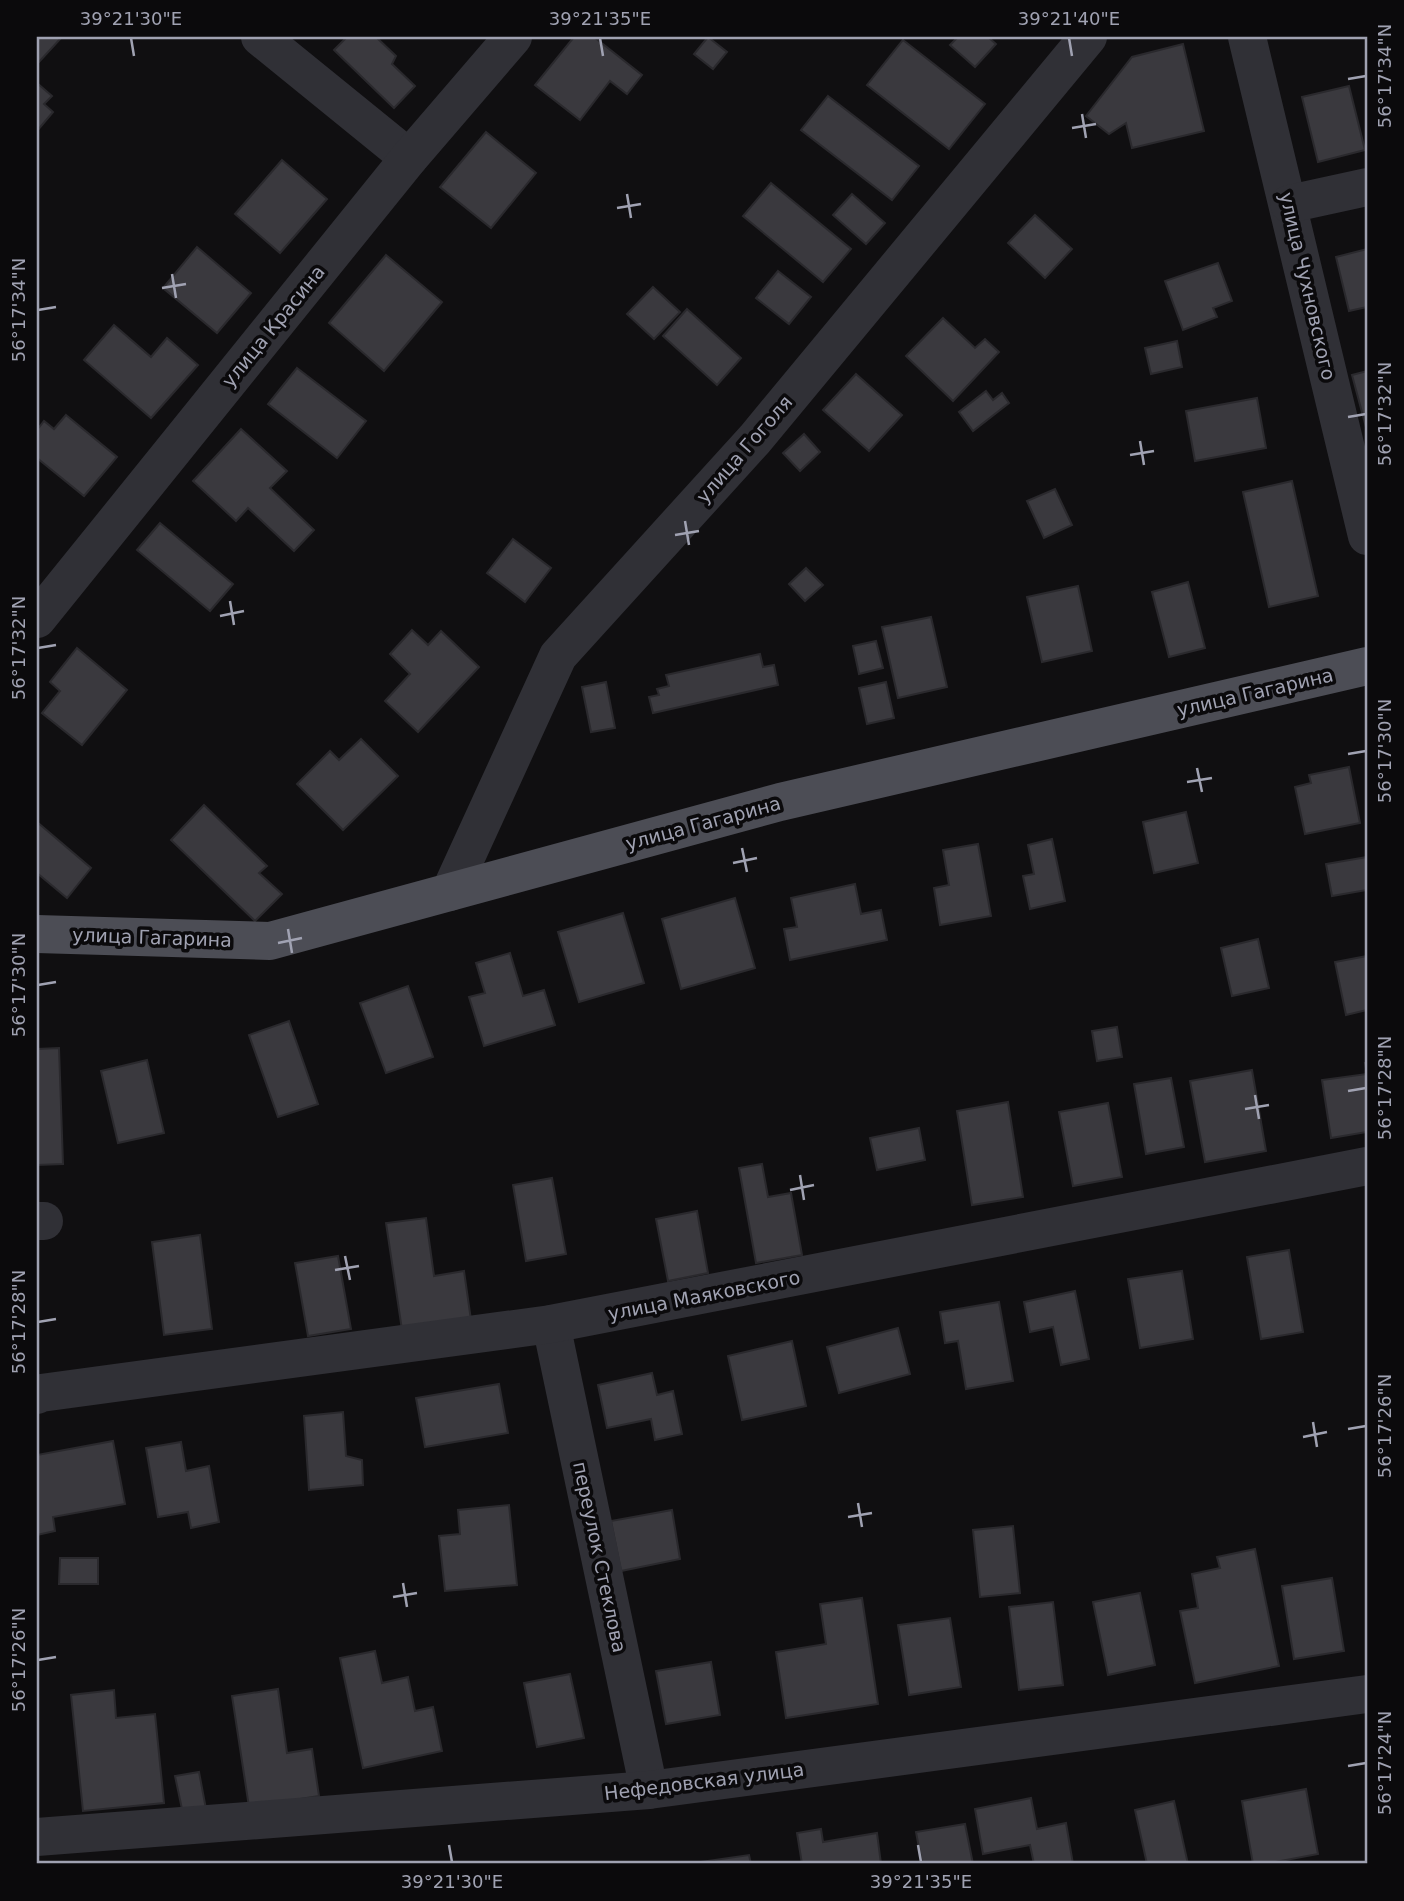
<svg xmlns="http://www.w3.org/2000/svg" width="1404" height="1901" font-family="'DejaVu Sans',sans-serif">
<rect width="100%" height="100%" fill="#100f11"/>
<g fill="#3a393e" stroke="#2a292d" stroke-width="2">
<polygon points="37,37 62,37 38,63 37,62"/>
<polygon points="347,37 376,37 396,56 392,64 415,86 394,108 334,50"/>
<polygon points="574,37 594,37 642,75 627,94 610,81 580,120 535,85"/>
<polygon points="708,37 727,52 713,69 694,54"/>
<polygon points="958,37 988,37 996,44 975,67 950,45"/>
<polygon points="903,40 985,104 949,149 867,85"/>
<polygon points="1183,44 1204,131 1132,148 1126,123 1109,134 1086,116 1132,57"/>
<polygon points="37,83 52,96 44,104 53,112 37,131"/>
<polygon points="1349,86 1365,150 1318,162 1302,97"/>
<polygon points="828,96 919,166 892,200 801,130"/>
<polygon points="486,132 536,173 491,228 440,187"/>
<polygon points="282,160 327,199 280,253 235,214"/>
<polygon points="771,183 851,249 823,282 743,216"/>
<polygon points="852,194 885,223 866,244 833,215"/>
<polygon points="1035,215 1072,249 1045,278 1008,243"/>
<polygon points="197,247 251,293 217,333 163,288"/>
<polygon points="1367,249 1367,307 1349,311 1336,257"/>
<polygon points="386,255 442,302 384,371 329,323"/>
<polygon points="1218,263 1232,301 1213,308 1217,317 1183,330 1165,281"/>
<polygon points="778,271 811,297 789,324 756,298"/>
<polygon points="653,287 680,312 654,339 627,314"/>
<polygon points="687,309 741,358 717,385 663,336"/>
<polygon points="943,318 975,348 985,339 999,352 953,401 906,356"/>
<polygon points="114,325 151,357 167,338 198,365 151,418 84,360"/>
<polygon points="1177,341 1182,367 1151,374 1145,348"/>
<polygon points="297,368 366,421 337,458 268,404"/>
<polygon points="1367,371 1367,431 1352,375"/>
<polygon points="856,374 902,415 869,451 823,410"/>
<polygon points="986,391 993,400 1002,393 1009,403 973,431 959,412"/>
<polygon points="1257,398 1266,448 1195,461 1186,411"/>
<polygon points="66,415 117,457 84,496 37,458 37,430 44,421 54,429"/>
<polygon points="241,429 287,471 270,488 314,530 294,551 248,508 236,521 193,481"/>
<polygon points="804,434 820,452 800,471 783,453"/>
<polygon points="1292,481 1318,596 1269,607 1243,492"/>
<polygon points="1055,489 1072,525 1044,538 1027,501"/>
<polygon points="160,523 233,584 210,611 137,550"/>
<polygon points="513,539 551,568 525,602 487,573"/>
<polygon points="806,568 823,585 805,601 789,584"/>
<polygon points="1188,582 1205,648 1169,657 1152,592"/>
<polygon points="1078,586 1092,651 1042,662 1027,597"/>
<polygon points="931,617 947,687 898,698 882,627"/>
<polygon points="412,630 428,645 441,631 479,667 418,732 385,701 410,674 390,654"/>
<polygon points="876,641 883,668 859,674 853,646"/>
<polygon points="77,648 127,690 82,745 42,713 60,691 50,682"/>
<polygon points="760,654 763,667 774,665 778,685 653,713 649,697 659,695 657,689 669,686 666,675"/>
<polygon points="606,682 615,728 591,732 582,687"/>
<polygon points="886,682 894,718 867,724 859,688"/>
<polygon points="361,739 398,776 343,830 297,784 330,751 339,760"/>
<polygon points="1349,767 1360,823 1305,834 1295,787 1311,783 1309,775"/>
<polygon points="204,805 267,866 259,873 282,894 255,921 171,840"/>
<polygon points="1186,812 1198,863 1154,873 1143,822"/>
<polygon points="37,822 91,868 67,898 37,873"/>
<polygon points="1052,839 1065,901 1030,909 1023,876 1034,874 1028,845"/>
<polygon points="978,844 991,916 940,925 934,888 949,885 943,850"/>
<polygon points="1367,857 1367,890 1332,896 1326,864"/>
<polygon points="855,884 861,914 881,910 887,940 790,960 784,929 797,927 791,898"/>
<polygon points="735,898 755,968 681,989 662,919"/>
<polygon points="623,913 644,983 579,1002 558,932"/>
<polygon points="1258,939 1269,988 1232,996 1221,948"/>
<polygon points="510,953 523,996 544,990 555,1025 484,1046 469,997 485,993 476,963"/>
<polygon points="1367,956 1367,1010 1346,1015 1335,962"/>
<polygon points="408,986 433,1057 386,1073 360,1003"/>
<polygon points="289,1021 318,1104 278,1117 249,1035"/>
<polygon points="1117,1027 1122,1057 1097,1061 1092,1031"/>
<polygon points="59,1048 63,1164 37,1165 37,1049"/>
<polygon points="147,1060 164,1133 118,1143 101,1071"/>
<polygon points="1365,1063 1367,1063 1367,1132 1331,1138 1322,1080 1367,1074"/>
<polygon points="1252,1070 1266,1151 1205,1162 1190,1081"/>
<polygon points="1171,1078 1184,1147 1146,1154 1134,1084"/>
<polygon points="1008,1102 1023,1197 972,1205 957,1111"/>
<polygon points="1108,1103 1122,1177 1073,1186 1059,1112"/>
<polygon points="919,1128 925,1160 877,1170 870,1138"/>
<polygon points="762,1164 768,1197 791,1193 802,1255 756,1263 739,1168"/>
<polygon points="552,1178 566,1254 526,1261 513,1185"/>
<polygon points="697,1211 708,1273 668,1281 656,1219"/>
<polygon points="426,1218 434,1276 464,1271 471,1320 402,1330 386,1223"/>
<polygon points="200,1235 212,1329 164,1335 152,1242"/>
<polygon points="1289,1250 1303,1332 1261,1339 1247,1257"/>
<polygon points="338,1256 351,1329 308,1336 295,1263"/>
<polygon points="1182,1271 1193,1339 1140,1348 1128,1279"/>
<polygon points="1075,1291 1089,1359 1061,1365 1053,1327 1030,1332 1024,1302"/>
<polygon points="999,1302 1013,1381 966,1389 958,1341 945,1343 940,1312"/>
<polygon points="898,1328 910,1374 839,1393 827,1347"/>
<polygon points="792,1341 806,1406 742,1420 728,1356"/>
<polygon points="652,1373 657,1395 673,1391 682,1434 655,1440 651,1419 607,1428 598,1385"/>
<polygon points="499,1384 508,1433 425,1447 416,1398"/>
<polygon points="343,1412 346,1456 362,1460 363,1485 309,1490 304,1416"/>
<polygon points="113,1441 125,1504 53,1517 55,1531 37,1535 37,1455"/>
<polygon points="181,1442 186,1471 209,1466 219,1522 191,1528 188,1512 158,1517 146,1448"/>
<polygon points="509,1505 517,1585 445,1591 439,1536 460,1534 458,1510"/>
<polygon points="672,1510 680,1559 621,1571 611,1521"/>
<polygon points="1013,1526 1020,1593 980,1597 973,1530"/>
<polygon points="1255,1549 1279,1666 1195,1683 1180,1611 1198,1608 1192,1574 1220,1568 1217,1557"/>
<polygon points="60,1558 98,1558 98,1584 59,1584"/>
<polygon points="1332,1578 1344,1651 1294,1659 1282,1586"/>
<polygon points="1140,1593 1155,1665 1108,1675 1093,1602"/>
<polygon points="862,1598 878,1704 786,1718 776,1652 826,1644 820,1604"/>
<polygon points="1053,1602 1063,1685 1019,1690 1009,1607"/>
<polygon points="950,1618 961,1687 909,1695 898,1625"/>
<polygon points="375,1651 382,1683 408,1677 415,1711 433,1707 442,1751 363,1768 340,1658"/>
<polygon points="711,1662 720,1715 666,1724 656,1671"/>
<polygon points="570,1674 584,1738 537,1747 524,1683"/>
<polygon points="278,1689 287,1753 312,1749 319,1796 249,1807 232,1696"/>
<polygon points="114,1690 116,1718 155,1714 164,1803 83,1811 71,1695"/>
<polygon points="199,1772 206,1809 183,1814 175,1776"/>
<polygon points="1306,1789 1318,1854 1265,1864 1253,1864 1242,1801"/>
<polygon points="1031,1798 1037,1829 1066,1823 1073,1864 1034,1864 1030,1845 983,1854 975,1809"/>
<polygon points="1174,1801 1188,1864 1147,1864 1135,1810"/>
<polygon points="965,1824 973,1864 922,1864 916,1832"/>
<polygon points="821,1829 823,1842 877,1833 881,1864 802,1864 797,1833"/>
<polygon points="749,1855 751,1864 700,1864 700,1862"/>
</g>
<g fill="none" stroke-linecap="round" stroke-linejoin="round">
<g stroke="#303036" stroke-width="38">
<polyline points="260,37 409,158"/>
<polyline points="1247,37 1367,536"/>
<polyline points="1289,204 1367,187"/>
<polyline points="37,619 409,158 513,37"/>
<polyline points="450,892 558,656 755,439 1088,37"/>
<polyline points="37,1221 44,1221"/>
<polyline points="551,1324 649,1790"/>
<polyline points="37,1395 41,1393 551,1324 1367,1166"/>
<polyline points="37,1837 649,1790 1367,1694"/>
</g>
<polyline stroke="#4c4d55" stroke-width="38" points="37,934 270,941 780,802 1367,666"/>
</g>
<path fill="none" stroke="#a0a2b2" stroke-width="2.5" d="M131,38L134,56M600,38L603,56M1069,38L1072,56M1348,79L1366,76M1082,114L1086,138M1072,128L1096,124M627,194L631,218M617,208L641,204M172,274L176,298M162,288L186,284M38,310L56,307M1348,417L1366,414M1140,441L1144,465M1130,455L1154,451M685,521L689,545M675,535L699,531M230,601L234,625M220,616L244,611M38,648L56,645M1348,754L1366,751M1197,768L1202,792M1187,782L1212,778M742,848L747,872M733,863L757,858M288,929L292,953M278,943L302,938M38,985L56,982M1348,1091L1366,1088M1255,1095L1259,1119M1245,1109L1269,1105M800,1175L804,1200M790,1190L814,1185M345,1256L350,1280M335,1270L359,1266M38,1322L56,1319M1313,1422L1317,1447M1348,1429L1366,1426M1303,1437L1327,1432M858,1503L862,1527M848,1517L872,1513M403,1583L407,1607M393,1597L417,1593M38,1660L56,1657M1348,1766L1366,1763M449,1845L452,1862M918,1845L921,1862"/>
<g text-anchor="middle" stroke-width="7" stroke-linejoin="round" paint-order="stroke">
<g font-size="19" fill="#a0a2b2" stroke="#0b0a0c">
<text transform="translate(1308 286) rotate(77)" y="7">улица Чухновского</text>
<text transform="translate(273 326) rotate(-51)" y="7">улица Красина</text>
<text transform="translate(744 449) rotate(-49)" y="7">улица Гоголя</text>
<text transform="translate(1255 692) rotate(-13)" y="7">улица Гагарина</text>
<text transform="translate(703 823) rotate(-15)" y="7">улица Гагарина</text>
<text transform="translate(152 937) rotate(2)" y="7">улица Гагарина</text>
<text transform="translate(704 1295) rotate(-11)" y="7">улица Маяковского</text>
<text transform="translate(600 1557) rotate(78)" y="7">переулок Стеклова</text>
<text transform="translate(704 1781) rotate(-7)" y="7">Нефедовская улица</text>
</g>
</g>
<rect width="1404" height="1901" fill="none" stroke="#0b0a0c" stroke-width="77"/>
<rect x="38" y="38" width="1328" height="1824" fill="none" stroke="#a0a2b2" stroke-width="2.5"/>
<g font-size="18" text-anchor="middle" fill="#a0a2b2">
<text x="131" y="25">39°21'30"E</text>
<text x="600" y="25">39°21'35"E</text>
<text x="1069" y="25">39°21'40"E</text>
<text transform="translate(1385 76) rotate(-90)" y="6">56°17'34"N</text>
<text transform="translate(19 310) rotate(-90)" y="6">56°17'34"N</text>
<text transform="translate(1385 414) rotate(-90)" y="6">56°17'32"N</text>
<text transform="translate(19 648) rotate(-90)" y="6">56°17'32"N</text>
<text transform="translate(1385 751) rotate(-90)" y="6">56°17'30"N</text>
<text transform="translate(19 985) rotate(-90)" y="6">56°17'30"N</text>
<text transform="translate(1385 1088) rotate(-90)" y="6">56°17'28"N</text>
<text transform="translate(19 1322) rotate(-90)" y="6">56°17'28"N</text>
<text transform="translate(1385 1426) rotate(-90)" y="6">56°17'26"N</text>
<text transform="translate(19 1660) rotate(-90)" y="6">56°17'26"N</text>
<text transform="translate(1385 1763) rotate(-90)" y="6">56°17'24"N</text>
<text x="452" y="1888">39°21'30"E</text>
<text x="921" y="1888">39°21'35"E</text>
</g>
</svg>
